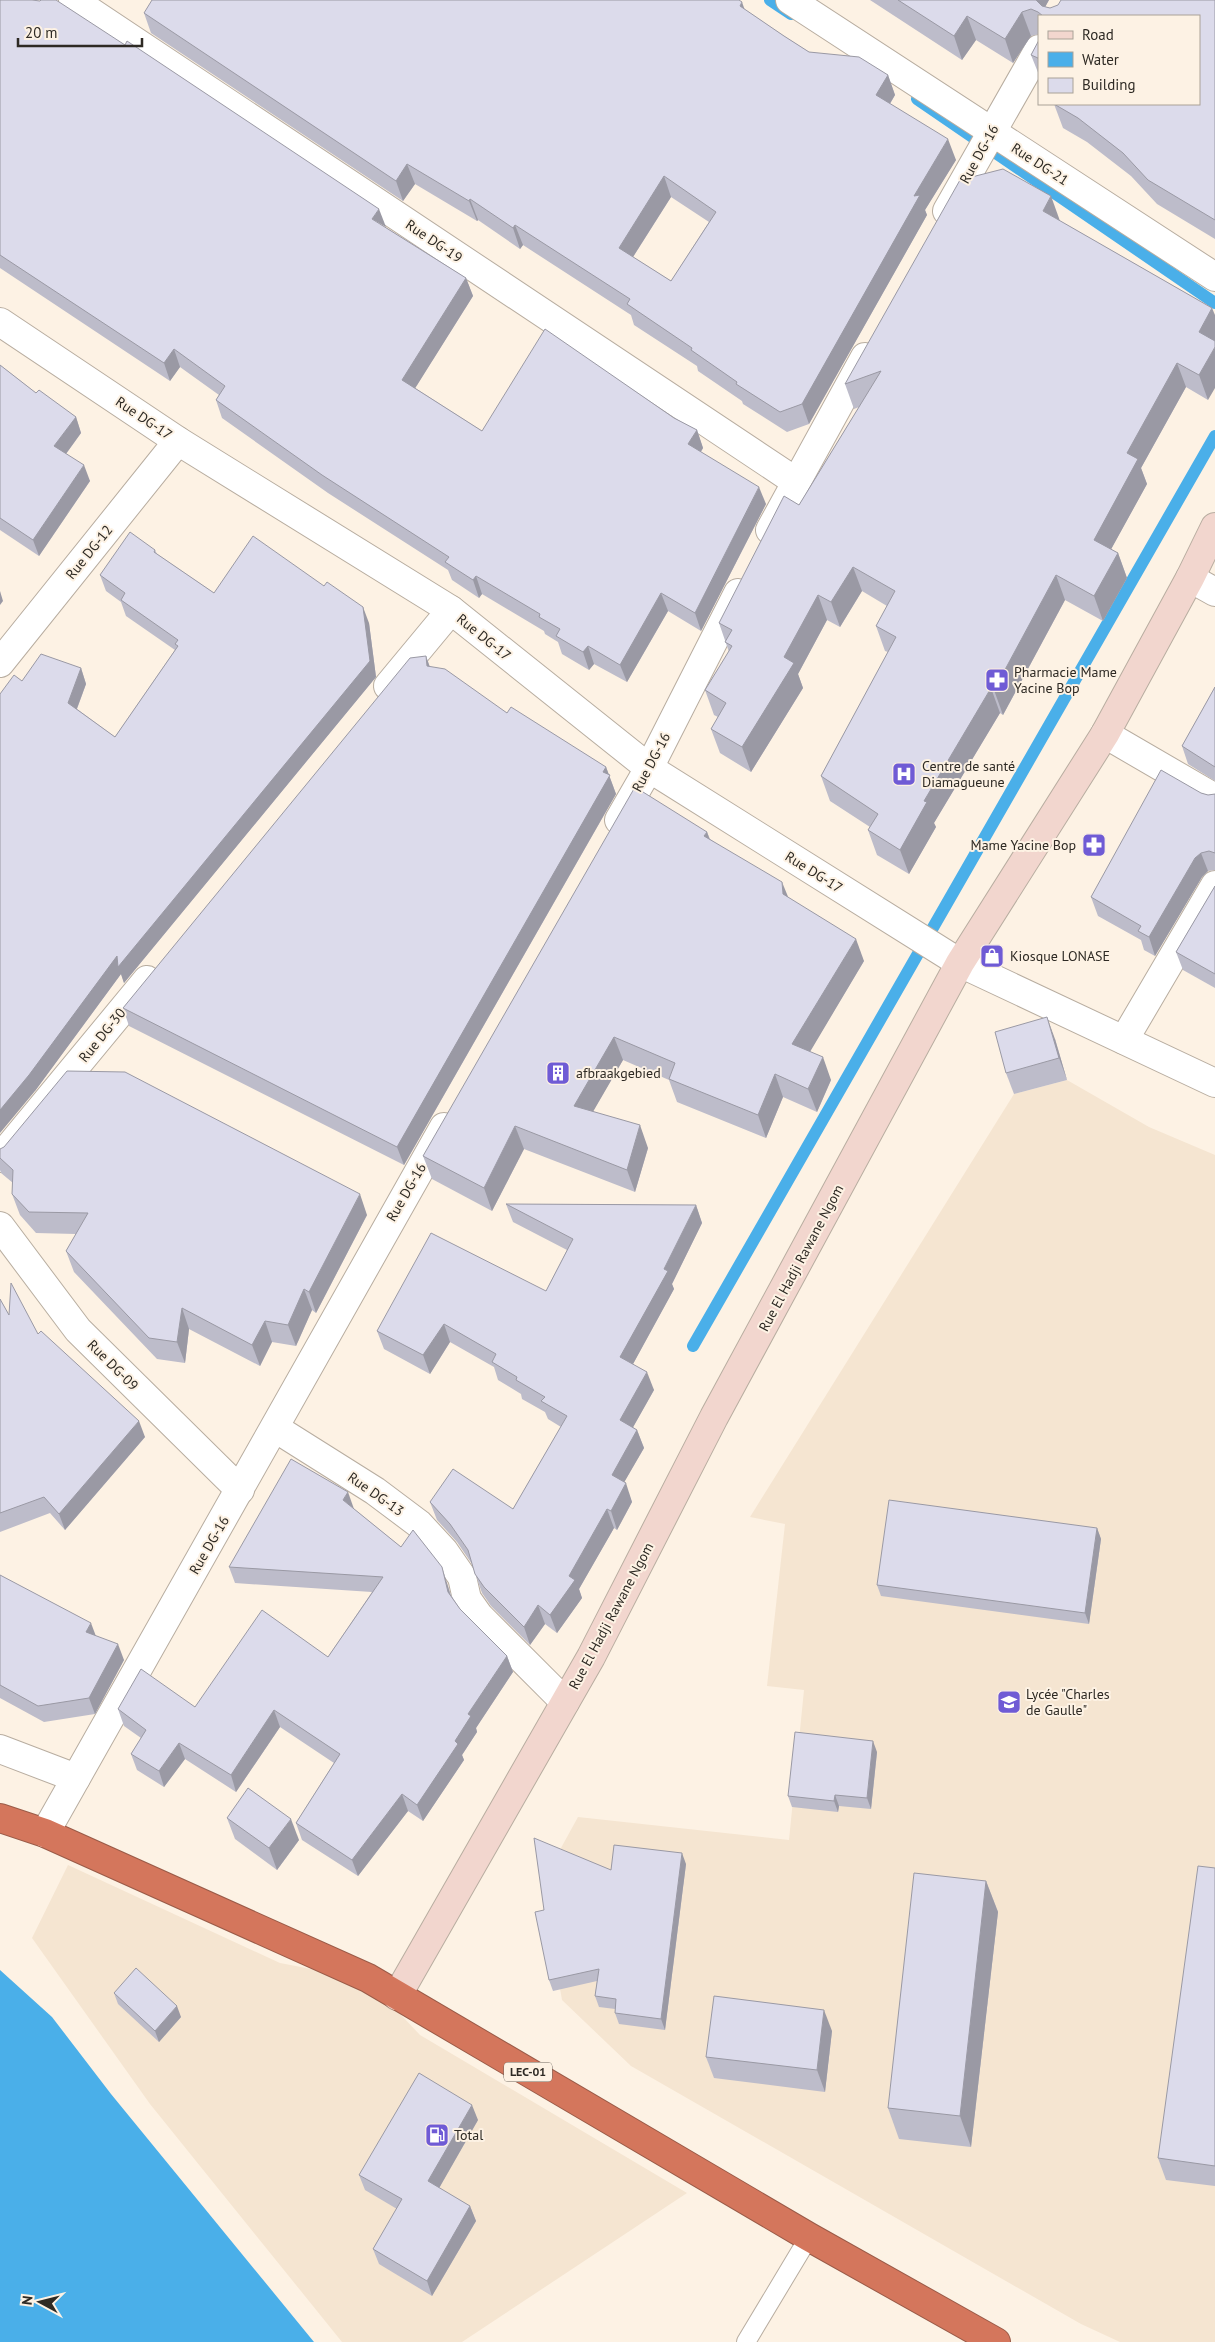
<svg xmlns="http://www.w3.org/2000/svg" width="1215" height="2342" font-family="'PT Sans',sans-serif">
<rect width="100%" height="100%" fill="#fdf2e4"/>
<g fill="#f5e5d1">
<polygon points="1067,1080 1149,1127 1215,1155 1215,2342 1120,2342 1081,2324 631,2066 562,2000 551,1936 556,1857 578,1817 789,1840 804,1690 767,1686 785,1524 750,1517 1014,1094"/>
<polygon points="68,1865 280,1963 368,1980 420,2035 687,2193 462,2342 342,2342 150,2104 32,1938"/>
</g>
<polygon fill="#4aafe9" points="0,1970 52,2017 111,2094 314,2342 0,2342"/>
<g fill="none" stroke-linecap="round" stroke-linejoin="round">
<g stroke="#4aafe9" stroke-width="12">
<polyline points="770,0 791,14"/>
<polyline points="917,99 1215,303"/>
<polyline points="693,1346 1215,436"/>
</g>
<g stroke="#b8ada0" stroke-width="20">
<polyline id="lane" points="746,2342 809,2237"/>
</g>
<g stroke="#b8ada0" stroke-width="30">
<g id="street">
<polyline points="73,0 795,481"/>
<polyline points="790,0 1215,277"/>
<polyline points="947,211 1039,49"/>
<polyline points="0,322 178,441 451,610 649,768 960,963 1215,1083"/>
<polyline points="770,530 865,357"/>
<polyline points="1190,578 1215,592"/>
<polyline points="0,663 178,441"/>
<polyline points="388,686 451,610"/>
<polyline points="1105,734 1215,798"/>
<polyline points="619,820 649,768 738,593"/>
<polyline points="1124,1040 1215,885"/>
<polyline points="0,1158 147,980"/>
<polyline points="0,1226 78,1330 240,1490"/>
<polyline points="275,1428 375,1491 419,1524 444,1551 462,1577 467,1599 479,1616 565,1702"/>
<polyline points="0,1749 76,1778"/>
<polyline points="45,1833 444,1127"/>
</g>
</g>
<g stroke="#b8ada0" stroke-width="30">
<polyline id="secondary" points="397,1996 591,1657 714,1417 960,963 1105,734 1190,578 1215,527"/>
</g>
<g stroke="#9a5b48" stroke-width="30">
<polyline id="highway" points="0,1818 45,1833 368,1978 809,2237 996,2342"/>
</g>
<use href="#lane" stroke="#fff" stroke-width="18"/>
<use href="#street" stroke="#fff" stroke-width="28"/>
<use href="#secondary" stroke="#f2d6ce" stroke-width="28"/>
<use href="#highway" stroke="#d4765c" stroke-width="28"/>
</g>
<g fill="#bdbcca" fill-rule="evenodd">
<polygon points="0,0 385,227 466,278 473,296 415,388 482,431 674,418 697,430 703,448 701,452 766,504 701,631 668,611 627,682 594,664 589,670 562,654 558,642 545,634 544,631 482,594 479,598 452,580 448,570 328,493 222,418 216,400 219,395 180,367 170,381 0,268"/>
<polygon points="870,0 1049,0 1045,7 1050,8 1215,0 1215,239 1157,204 1131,176 1087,142 1063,128 1054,104 1199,16 1039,16 1039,34 1031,36 1013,63 976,40 962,60"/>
<path d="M744,9L784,36L809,52L888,75L895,95L890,104L956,160L925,210L927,215L809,424L787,432L743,404L742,401L698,371L697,366L634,325L631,315L523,245L520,249L478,220L477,221L415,184L403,201L151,33L144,13ZM671,197L709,222L671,281L633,257Z"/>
<polygon points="1039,40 1039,75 1031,55"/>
<polygon points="1060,221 1212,308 1208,400 1186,387 1141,468 1147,484 1111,549 1118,553 1127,578 1103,621 1065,600 1003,715 1000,713 934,823 936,827 909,874 877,855 868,830 870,827 830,801 821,776 888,652 885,651 876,626 887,606 862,591 840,627 827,620 798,674 803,688 751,772 720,753 711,729 718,717 714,715 705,690 729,652 719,623 799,505 859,407 854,409 845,384"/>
<polygon points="0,365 36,393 76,417 81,433 66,454 90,481 39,556 0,530"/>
<polygon points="155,550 157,554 214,593 369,623 376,677 124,983 121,974 35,1091 22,681 81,668 86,684 77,709 115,737 175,650 126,616 121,602 106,591 100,575"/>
<polygon points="426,656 430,667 507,713 606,767 616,794 404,1165 129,1026 123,1008"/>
<polygon points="1215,687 1215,781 1188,764 1182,746"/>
<polygon points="1201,793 1208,795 1215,794 1215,870 1208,871 1202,877 1155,956 1144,950 1141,940 1098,916 1091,897"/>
<polygon points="707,832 710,839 788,897 864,961 810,1051 831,1080 817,1112 783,1097 766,1138 677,1102 669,1080 623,1060 593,1111 648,1148 635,1192 524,1149 492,1211 432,1179 423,1156"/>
<polygon points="1215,886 1215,988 1183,970 1176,952"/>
<polygon points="1055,1039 1067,1080 1014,1094 1006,1073"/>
<polygon points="0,1149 367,1215 316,1313 312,1310 296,1346 272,1342 260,1366 189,1329 185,1363 157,1359 74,1272 66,1251 76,1234 36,1233 20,1215 12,1194 13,1183 1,1173 0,1170"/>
<polygon points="506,1204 696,1205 702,1223 672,1284 674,1289 633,1364 654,1390 633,1427 637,1430 644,1448 624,1482 632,1502 617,1530 614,1528 579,1589 582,1598 557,1633 545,1624 530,1645 491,1606 482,1593 472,1564 457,1542 437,1520 430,1502 513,1509 561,1427 548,1419 545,1412 522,1399 521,1394 498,1380 494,1367 450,1342 430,1374 384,1349 377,1331 546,1291 567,1250 513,1222"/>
<polygon points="0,1299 9,1315 38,1334 145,1437 65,1530 50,1513 0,1532"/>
<polygon points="354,1509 401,1547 447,1583 451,1595 460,1609 507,1656 513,1672 476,1728 477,1732 462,1755 464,1760 423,1821 408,1811 358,1876 302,1840 296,1823 334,1763 280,1727 236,1792 185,1759 164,1787 137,1770 131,1754 141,1738 124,1726 118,1709 195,1707 328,1657 372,1592 235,1583 229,1567"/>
<polygon points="1097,1528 1101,1539 1089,1624 881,1596 877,1585"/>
<polygon points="0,1575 95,1635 124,1660 95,1714 44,1722 0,1698"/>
<polygon points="877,1752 871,1809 839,1806 838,1812 792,1807 788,1796"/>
<polygon points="227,1818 299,1840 277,1870 235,1839"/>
<polygon points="686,1864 665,2030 619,2024 615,2013 615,2009 599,2007 595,1996 597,1981 553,1991 549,1980 544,1910 611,1870"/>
<polygon points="1215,1868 1215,2186 1166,2180 1158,2158"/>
<polygon points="986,1881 998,1912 971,2147 899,2139 888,2108"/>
<polygon points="114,1993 181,2017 159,2042 118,2004"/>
<polygon points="832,2031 825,2092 714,2078 706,2057"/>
<polygon points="478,2120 439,2188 470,2206 476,2221 432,2296 379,2264 373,2249 397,2209 365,2190 359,2175"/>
</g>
<g fill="#9a99a4">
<polygon points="1036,0 1049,0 1044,9"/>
<polygon points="742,2 749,22 740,6"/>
<polygon points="1022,12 1031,36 1013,63 1005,39"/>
<polygon points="967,16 976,40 962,60 954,36"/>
<polygon points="888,75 895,95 883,115 876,95"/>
<polygon points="948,139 956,160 925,210 927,215 809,424 802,404 914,196"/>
<polygon points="407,164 415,184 403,201 396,181"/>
<polygon points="664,176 671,197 626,268 619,248"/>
<polygon points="1051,196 1060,221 1043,211"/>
<polygon points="470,199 478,220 477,221 469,201"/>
<polygon points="379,209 386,227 372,219"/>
<polygon points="515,225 523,245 520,249 513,228"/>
<polygon points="466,278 473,296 409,398 402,380"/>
<polygon points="1212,308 1215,315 1215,344 1199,332"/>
<polygon points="1215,347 1215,388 1208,400 1199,375"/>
<polygon points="174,349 180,367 170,381 164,363"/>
<polygon points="1177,363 1186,387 1141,468 1147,484 1103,564 1094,540 1127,453"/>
<polygon points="76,417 81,433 60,462 54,446"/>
<polygon points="697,430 703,448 694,462 688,444"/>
<polygon points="84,465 90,481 39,556 33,540"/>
<polygon points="759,487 766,504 701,631 695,613"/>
<polygon points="1118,553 1127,578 1103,621 1094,596"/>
<polygon points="853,567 862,591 840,627 831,602"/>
<polygon points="1056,575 1065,600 1003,715 994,690"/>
<polygon points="476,576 482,594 479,598 473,580"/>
<polygon points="0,591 3,601 0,605"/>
<polygon points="661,593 668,611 627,682 620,665"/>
<polygon points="818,595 827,620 798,674 803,688 751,772 742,747 784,657"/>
<polygon points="363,607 369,623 376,677 124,983 121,974 35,1091 0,1133 0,1110"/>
<polygon points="588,646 594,664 589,670 583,652"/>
<polygon points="426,656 432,674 427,666"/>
<polygon points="81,668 86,684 73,719 68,703"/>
<polygon points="991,688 1000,713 934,823 936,827 909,874 900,850 924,801"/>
<polygon points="606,767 616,794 404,1165 397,1147"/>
<polygon points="707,832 715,855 704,836"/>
<polygon points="1201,853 1208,871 1202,877 1155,956 1149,937 1195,858"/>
<polygon points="782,882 791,904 783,894"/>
<polygon points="856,939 864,961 801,1067 792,1044"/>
<polygon points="1047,1017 1055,1039 1067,1080 1059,1058"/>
<polygon points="614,1037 623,1060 583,1129 574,1106"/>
<polygon points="823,1057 831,1080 817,1112 808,1089"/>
<polygon points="775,1074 783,1097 766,1138 758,1115"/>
<polygon points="640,1125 648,1148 635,1192 627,1170"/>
<polygon points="515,1126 524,1149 492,1211 484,1188"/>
<polygon points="360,1194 367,1215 316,1313 309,1292"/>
<polygon points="696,1205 702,1223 672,1284 674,1289 627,1375 620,1357"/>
<polygon points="304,1289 312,1310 296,1346 288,1325"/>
<polygon points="182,1308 189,1329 185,1363 177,1342"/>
<polygon points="265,1321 272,1342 260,1366 252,1345"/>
<polygon points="444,1324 450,1342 430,1374 423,1355"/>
<polygon points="647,1372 654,1390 627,1438 620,1420"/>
<polygon points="139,1421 145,1437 65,1530 59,1514"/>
<polygon points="637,1430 644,1448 618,1493 612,1475"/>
<polygon points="626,1483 632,1502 617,1530 611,1511"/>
<polygon points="348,1492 354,1509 343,1500"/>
<polygon points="607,1509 614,1528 579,1589 582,1598 557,1633 550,1615 569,1576"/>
<polygon points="1097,1528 1101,1539 1089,1624 1085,1613"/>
<polygon points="442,1567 447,1583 454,1608 448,1592"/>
<polygon points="538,1605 545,1624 530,1645 524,1627"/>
<polygon points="91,1623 97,1639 86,1632"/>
<polygon points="118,1644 124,1660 95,1714 89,1698"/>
<polygon points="507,1656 513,1672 476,1728 477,1732 462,1755 464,1760 423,1821 417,1805 468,1714"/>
<polygon points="274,1710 280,1727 236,1792 231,1775"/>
<polygon points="873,1741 877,1752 871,1809 867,1798"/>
<polygon points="179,1743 185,1759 164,1787 159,1771"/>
<polygon points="402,1794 408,1811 358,1876 352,1860"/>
<polygon points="835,1795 839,1806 838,1812 834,1801"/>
<polygon points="291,1819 299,1840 277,1870 269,1848"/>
<polygon points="682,1853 686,1864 665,2030 661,2019"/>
<polygon points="986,1881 998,1912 971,2147 960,2116"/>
<polygon points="177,2006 181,2017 159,2042 155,2031"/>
<polygon points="824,2010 832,2031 825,2092 817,2070"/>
<polygon points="472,2105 478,2120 434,2197 428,2181"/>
<polygon points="470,2206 476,2221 432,2296 427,2281"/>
</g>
<g fill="#dcdbeb" stroke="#9a99a4" fill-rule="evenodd">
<polygon points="0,0 32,0 40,1 41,0 56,0 125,45 127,41 379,209 372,219 466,278 402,380 482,431 545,329 674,418 697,430 688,444 759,487 695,613 661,593 620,665 588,646 583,652 556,636 560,629 539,617 540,614 476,576 473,580 445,562 449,557 322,475 216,400 225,386 174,349 164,363 0,255"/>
<path d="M152,0H739L742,2L740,6L784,36L809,52L859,57L888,75L876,95L948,139L914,196L920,195L802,404L780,412L736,384L737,382L691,350L692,348L627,304L630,299L515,225L513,228L470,199L469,201L407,164L396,181L144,13ZM664,176L716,212L671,281L619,248Z"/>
<polygon points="898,0 1036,0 1042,6 1050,8 1058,5 1061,0 1215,0 1215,220 1148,180 1123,153 1078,118 1054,104 1199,104 1199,16 1043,16 1038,12 1031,9 1022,12 1005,39 967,16 954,36"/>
<polygon points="1039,40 1039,61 1038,58 1031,55"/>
<polygon points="1003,169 1051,196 1043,211 1212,308 1199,332 1215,341 1215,347 1199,375 1177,363 1127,453 1138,459 1094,540 1118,553 1094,596 1056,575 994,690 991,688 924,801 927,802 900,850 868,830 878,814 821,776 896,637 876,626 895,591 853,567 831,602 818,595 784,657 794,663 742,747 711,729 726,703 705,690 732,646 725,642 732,630 719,623 784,496 799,505 881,371 845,384 960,180"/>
<polygon points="0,365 36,393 39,390 76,417 54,446 84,465 33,540 0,518"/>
<polygon points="130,532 155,550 154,552 214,593 253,536 324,586 327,582 363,607 370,661 118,967 117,956 29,1075 0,1110 0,694 14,675 22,681 41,654 81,668 68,703 115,737 178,646 175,644 178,640 121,600 125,593 100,575"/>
<polygon points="426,656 427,666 445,669 507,713 511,707 606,767 603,772 610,775 397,1147 123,1008 410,658"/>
<polygon points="1215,687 1215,767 1182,746"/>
<polygon points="1161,770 1201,793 1208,795 1215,794 1215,853 1209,851 1201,853 1195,858 1149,937 1138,931 1141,926 1091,897"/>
<polygon points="635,787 707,832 704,836 782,882 783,894 856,939 792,1044 823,1057 808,1089 775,1074 758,1115 669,1079 675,1063 614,1037 574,1106 640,1125 627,1170 515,1126 484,1188 423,1156"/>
<polygon points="1215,886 1215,974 1176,952"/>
<polygon points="1047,1017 1059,1058 1006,1073 995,1032"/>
<polygon points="67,1071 125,1072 360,1194 309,1292 304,1289 288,1325 265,1321 252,1345 182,1308 177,1342 149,1338 66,1251 88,1213 29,1212 12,1194 13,1170 0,1158 0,1149 4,1147"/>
<polygon points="506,1204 696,1205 664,1269 668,1271 620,1357 647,1372 620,1420 637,1430 612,1475 626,1483 611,1511 607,1509 569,1576 575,1580 550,1615 538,1605 524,1627 484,1587 475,1574 468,1550 450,1524 430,1502 453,1469 513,1509 567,1416 541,1401 545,1397 516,1380 517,1377 492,1362 496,1354 444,1324 423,1355 377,1331 431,1233 546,1291 573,1239"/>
<polygon points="11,1283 38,1334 41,1331 139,1421 59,1514 44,1497 0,1513 0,1299 9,1315"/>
<polygon points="291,1459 348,1492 343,1500 401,1547 413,1530 442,1567 448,1592 460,1609 507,1656 468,1714 471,1716 455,1741 458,1744 417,1805 402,1794 352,1860 296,1823 340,1754 274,1710 231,1775 179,1743 159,1771 131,1754 146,1730 118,1709 141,1669 195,1707 262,1610 328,1657 383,1577 229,1567"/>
<polygon points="889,1500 1097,1528 1085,1613 877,1585"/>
<polygon points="0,1575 91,1623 86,1632 118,1644 89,1698 38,1706 0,1685"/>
<polygon points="795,1732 873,1741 867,1798 835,1795 834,1801 788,1796"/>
<polygon points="248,1788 291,1819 269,1848 227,1818"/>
<polygon points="534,1838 611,1870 614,1845 682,1853 661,2019 615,2013 616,1999 595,1996 599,1969 549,1980 535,1912 544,1910"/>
<polygon points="1198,1866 1215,1868 1215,2166 1158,2158"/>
<polygon points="914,1873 986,1881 960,2116 888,2108"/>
<polygon points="136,1968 177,2006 155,2031 114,1993"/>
<polygon points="714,1996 824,2010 817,2070 706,2057"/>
<polygon points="419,2073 472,2105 428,2181 470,2206 427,2281 373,2249 402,2199 359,2175"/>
</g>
<defs>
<g id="pharmacy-square" transform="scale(1.25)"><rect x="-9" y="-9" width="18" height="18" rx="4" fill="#6f5bd5" stroke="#fdf2e4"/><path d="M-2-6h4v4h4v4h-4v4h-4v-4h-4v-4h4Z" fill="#fff"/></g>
<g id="hospital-square" transform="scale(1.25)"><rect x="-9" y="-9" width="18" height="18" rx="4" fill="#6f5bd5" stroke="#fdf2e4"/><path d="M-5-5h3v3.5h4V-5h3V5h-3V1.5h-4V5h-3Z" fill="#fff"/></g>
<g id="shop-square" transform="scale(1.25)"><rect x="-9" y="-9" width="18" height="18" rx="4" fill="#6f5bd5" stroke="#fdf2e4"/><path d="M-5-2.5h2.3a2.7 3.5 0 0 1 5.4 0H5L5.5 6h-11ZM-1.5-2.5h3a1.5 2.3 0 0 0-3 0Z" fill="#fff"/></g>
<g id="building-square" transform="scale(1.25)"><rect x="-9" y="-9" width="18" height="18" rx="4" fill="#6f5bd5" stroke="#fdf2e4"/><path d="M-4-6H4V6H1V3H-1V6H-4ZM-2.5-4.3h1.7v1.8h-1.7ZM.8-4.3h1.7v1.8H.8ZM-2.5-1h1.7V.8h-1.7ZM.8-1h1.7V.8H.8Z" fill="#fff"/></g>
<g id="school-square" transform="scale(1.25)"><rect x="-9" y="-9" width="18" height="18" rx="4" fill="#6f5bd5" stroke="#fdf2e4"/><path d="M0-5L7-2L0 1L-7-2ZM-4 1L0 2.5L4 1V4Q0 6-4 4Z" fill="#fff"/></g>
<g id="fuel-square" transform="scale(1.25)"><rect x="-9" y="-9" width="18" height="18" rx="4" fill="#6f5bd5" stroke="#fdf2e4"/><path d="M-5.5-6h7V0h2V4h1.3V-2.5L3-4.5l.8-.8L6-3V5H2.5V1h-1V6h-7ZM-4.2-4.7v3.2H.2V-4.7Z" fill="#fff"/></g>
</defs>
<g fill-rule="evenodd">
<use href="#pharmacy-square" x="997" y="680"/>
<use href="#hospital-square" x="904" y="774"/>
<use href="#pharmacy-square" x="1094" y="845"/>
<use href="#shop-square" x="992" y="956"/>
<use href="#building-square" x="558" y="1073"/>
<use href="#school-square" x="1009" y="1702"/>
<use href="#fuel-square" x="437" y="2135"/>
</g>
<g text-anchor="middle" stroke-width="4" stroke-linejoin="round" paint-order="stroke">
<rect fill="#fdf2e4" stroke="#6c665e" stroke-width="1" x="504" y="2062.5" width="48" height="19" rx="4"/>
<g font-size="12" font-weight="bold" fill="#2e2a24">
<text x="528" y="2076">LEC-01</text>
</g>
<g font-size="14" fill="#2e2a24" stroke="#fdf2e4">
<text transform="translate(979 154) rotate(-61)" y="5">Rue DG-16</text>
<text transform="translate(1040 164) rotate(33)" y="5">Rue DG-21</text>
<text transform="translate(434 241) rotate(34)" y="5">Rue DG-19</text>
<text transform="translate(144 418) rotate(34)" y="5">Rue DG-17</text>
<text transform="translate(89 552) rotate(-51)" y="5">Rue DG-12</text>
<text transform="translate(484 637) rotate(39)" y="5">Rue DG-17</text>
<text transform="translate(651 762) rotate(-62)" y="5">Rue DG-16</text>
<text transform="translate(814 872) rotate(32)" y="5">Rue DG-17</text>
<text transform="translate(102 1035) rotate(-51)" y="5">Rue DG-30</text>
<text transform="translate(406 1192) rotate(-60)" y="5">Rue DG-16</text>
<text transform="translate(801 1258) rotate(-62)" y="5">Rue El Hadji Rawane Ngom</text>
<text transform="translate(113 1365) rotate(45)" y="5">Rue DG-09</text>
<text transform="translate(376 1494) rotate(35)" y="5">Rue DG-13</text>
<text transform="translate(209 1545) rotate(-60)" y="5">Rue DG-16</text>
<text transform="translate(611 1616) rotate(-62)" y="5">Rue El Hadji Rawane Ngom</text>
</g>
<g font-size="14" fill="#2e2a24" stroke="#fdf2e4" text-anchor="start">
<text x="1014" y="677">Pharmacie Mame<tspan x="1014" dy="16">Yacine Bop</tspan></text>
<text x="922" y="771">Centre de santé<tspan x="922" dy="16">Diamagueune</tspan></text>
<text x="1076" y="850" text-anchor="end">Mame Yacine Bop</text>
<text x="1010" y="961">Kiosque LONASE</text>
<text x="576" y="1078">afbraakgebied</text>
<text x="1026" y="1699">Lycée "Charles<tspan x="1026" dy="16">de Gaulle"</tspan></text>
<text x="454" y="2140">Total</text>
</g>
</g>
<rect x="1038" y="15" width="162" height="90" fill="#fdf2e4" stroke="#aaa297"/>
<rect x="1048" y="31" width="25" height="8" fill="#f2d6ce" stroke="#aaa297"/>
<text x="1082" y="40" font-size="15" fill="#2e2a24">Road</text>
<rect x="1048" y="52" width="25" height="15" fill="#4aafe9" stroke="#aaa297"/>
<text x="1082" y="65" font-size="15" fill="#2e2a24">Water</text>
<rect x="1048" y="78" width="25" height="15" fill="#dcdbeb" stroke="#aaa297"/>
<text x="1082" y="90" font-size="15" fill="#2e2a24">Building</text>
<g transform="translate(40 2302) rotate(277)" stroke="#fdf2e4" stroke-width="4" paint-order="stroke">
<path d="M0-4L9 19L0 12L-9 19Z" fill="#2e2a24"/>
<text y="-8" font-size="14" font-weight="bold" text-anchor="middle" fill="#2e2a24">N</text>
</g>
<path d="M18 38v8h124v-8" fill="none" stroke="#2e2a24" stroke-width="2.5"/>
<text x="25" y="38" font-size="15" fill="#2e2a24" stroke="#fdf2e4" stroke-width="4" paint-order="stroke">20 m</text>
</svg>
